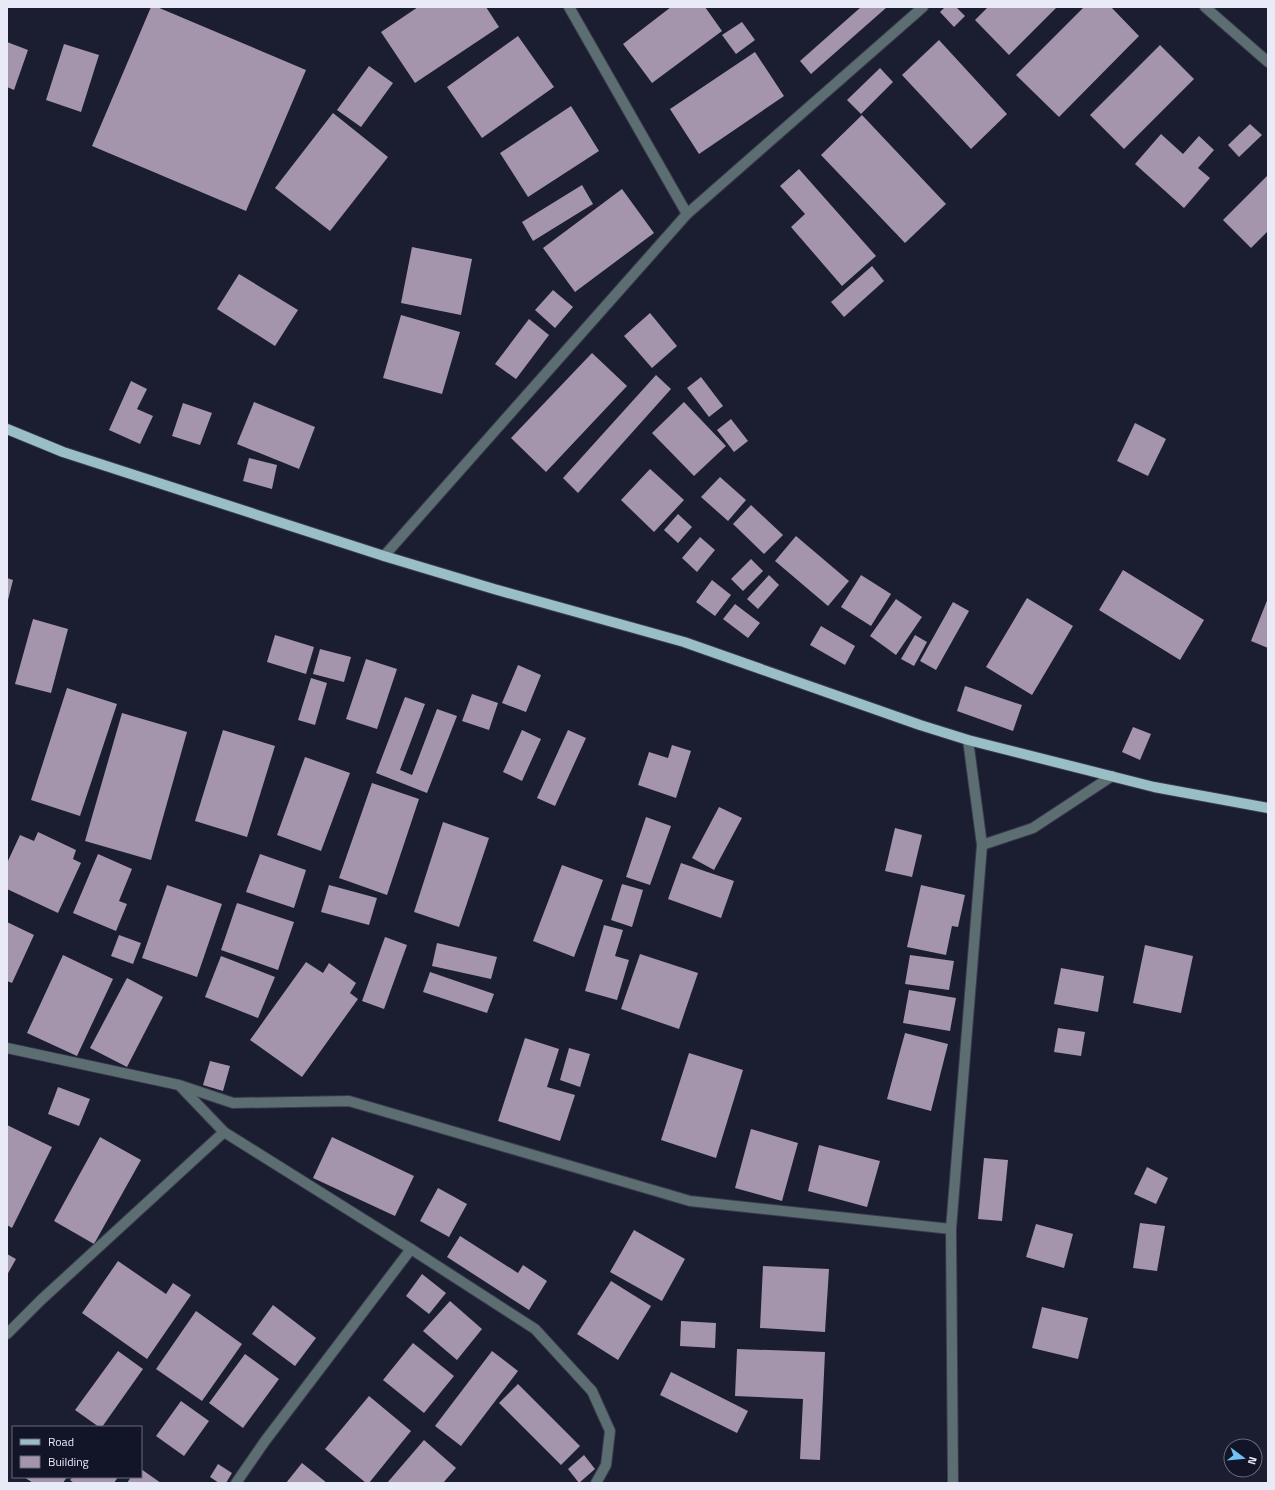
<svg xmlns="http://www.w3.org/2000/svg" width="1275" height="1490" font-family="'Titillium Web',sans-serif">
<rect width="100%" height="100%" fill="#1b1d31"/>
<g fill="#a495ac">
<polygon points="151,7 157,7 306,70 246,211 92,146"/>
<polygon points="418,7 486,7 499,27 415,83 381,32"/>
<polygon points="671,7 705,7 722,31 652,83 623,44"/>
<polygon points="861,7 887,7 811,74 800,61"/>
<polygon points="945,7 956,7 965,16 954,27 940,12"/>
<polygon points="988,7 1057,7 1009,55 975,20"/>
<polygon points="1084,7 1111,7 1139,36 1059,117 1016,75"/>
<polygon points="742,22 755,40 736,54 722,35"/>
<polygon points="518,36 554,87 482,138 447,87"/>
<polygon points="939,40 1007,114 971,149 902,75"/>
<polygon points="7,42 28,50 14,90 7,87"/>
<polygon points="64,44 99,55 81,112 46,100"/>
<polygon points="1160,45 1194,79 1124,149 1090,115"/>
<polygon points="755,52 784,96 699,154 670,109"/>
<polygon points="369,66 393,83 361,127 337,110"/>
<polygon points="880,68 893,82 861,114 847,100"/>
<polygon points="571,106 599,151 528,197 500,153"/>
<polygon points="333,113 388,157 330,231 275,188"/>
<polygon points="862,115 946,204 905,243 821,155"/>
<polygon points="1250,124 1262,135 1239,157 1228,145"/>
<polygon points="1161,134 1183,154 1199,136 1214,150 1198,168 1210,178 1184,208 1135,164"/>
<polygon points="799,169 876,256 842,286 791,227 805,214 780,186"/>
<polygon points="1268,175 1268,231 1251,248 1223,220"/>
<polygon points="582,185 593,204 533,241 522,222"/>
<polygon points="622,189 654,233 575,292 543,248"/>
<polygon points="412,247 472,259 461,315 401,303"/>
<polygon points="872,266 884,281 844,317 831,302"/>
<polygon points="239,274 298,310 275,346 217,309"/>
<polygon points="553,290 573,307 555,328 535,310"/>
<polygon points="650,313 677,346 652,368 624,336"/>
<polygon points="401,315 460,332 442,394 383,378"/>
<polygon points="529,319 549,335 516,379 495,364"/>
<polygon points="592,353 627,386 546,472 511,438"/>
<polygon points="656,375 671,389 578,493 563,478"/>
<polygon points="701,377 723,406 709,417 687,388"/>
<polygon points="131,381 147,389 137,409 153,416 140,444 109,430"/>
<polygon points="254,402 315,427 299,469 237,444"/>
<polygon points="684,402 726,446 694,476 652,433"/>
<polygon points="183,403 212,413 200,445 172,436"/>
<polygon points="731,419 748,441 734,452 717,430"/>
<polygon points="1135,423 1166,439 1148,476 1117,461"/>
<polygon points="249,458 277,465 272,489 243,481"/>
<polygon points="650,469 684,500 654,532 621,500"/>
<polygon points="720,477 746,500 728,521 701,497"/>
<polygon points="751,505 783,535 764,554 733,524"/>
<polygon points="678,514 692,527 678,543 664,530"/>
<polygon points="796,536 849,581 828,606 775,561"/>
<polygon points="700,537 715,550 697,572 682,558"/>
<polygon points="751,559 763,571 743,591 731,579"/>
<polygon points="1123,570 1204,620 1180,660 1099,610"/>
<polygon points="769,575 779,585 758,609 747,599"/>
<polygon points="861,575 891,594 871,626 841,607"/>
<polygon points="7,578 13,580 8,600 7,599"/>
<polygon points="712,580 731,595 715,616 696,602"/>
<polygon points="1027,598 1073,626 1032,695 986,667"/>
<polygon points="1268,598 1268,648 1251,641"/>
<polygon points="896,599 922,617 896,655 870,636"/>
<polygon points="953,602 969,611 936,670 920,661"/>
<polygon points="735,604 760,623 748,638 723,619"/>
<polygon points="33,619 68,629 51,693 15,684"/>
<polygon points="821,626 855,646 845,665 810,645"/>
<polygon points="275,635 314,647 306,674 267,662"/>
<polygon points="915,635 927,642 914,666 901,659"/>
<polygon points="320,649 351,657 344,682 313,674"/>
<polygon points="366,659 397,669 377,729 346,719"/>
<polygon points="518,665 541,675 526,712 502,703"/>
<polygon points="311,678 327,683 315,725 298,720"/>
<polygon points="965,686 1022,705 1013,731 957,711"/>
<polygon points="67,688 117,704 80,816 31,800"/>
<polygon points="472,694 498,703 489,730 462,721"/>
<polygon points="405,697 425,704 400,770 412,775 437,709 457,716 427,793 376,773"/>
<polygon points="122,713 187,732 151,860 85,841"/>
<polygon points="1133,727 1151,734 1140,760 1122,752"/>
<polygon points="223,730 275,746 247,837 195,821"/>
<polygon points="522,730 541,739 522,781 503,772"/>
<polygon points="568,730 586,738 555,806 537,798"/>
<polygon points="672,745 691,751 676,798 638,785 649,752 668,758"/>
<polygon points="305,757 350,773 321,851 277,835"/>
<polygon points="372,783 419,799 387,895 339,878"/>
<polygon points="719,807 742,818 714,870 692,858"/>
<polygon points="646,817 671,826 650,885 626,877"/>
<polygon points="443,822 489,838 459,927 414,912"/>
<polygon points="895,828 922,835 912,877 885,871"/>
<polygon points="38,832 76,850 73,859 81,863 58,913 7,889 7,863 20,835 34,841"/>
<polygon points="98,854 132,869 119,901 127,904 116,931 73,913"/>
<polygon points="260,854 306,870 294,908 246,892"/>
<polygon points="681,863 734,881 721,918 668,899"/>
<polygon points="562,865 603,880 574,957 533,941"/>
<polygon points="622,884 643,890 632,927 611,920"/>
<polygon points="167,885 222,904 197,977 142,958"/>
<polygon points="329,885 377,898 369,925 321,912"/>
<polygon points="921,885 965,895 958,927 952,926 946,955 907,947"/>
<polygon points="237,903 294,922 278,970 221,950"/>
<polygon points="7,922 34,935 12,983 7,981"/>
<polygon points="604,925 623,930 615,956 629,960 617,1000 585,991"/>
<polygon points="119,935 141,943 133,964 111,956"/>
<polygon points="385,937 407,945 384,1009 362,1001"/>
<polygon points="437,943 497,957 491,979 432,966"/>
<polygon points="1145,945 1193,956 1181,1013 1133,1003"/>
<polygon points="640,954 698,973 679,1029 621,1009"/>
<polygon points="63,955 113,979 77,1056 27,1033"/>
<polygon points="910,955 954,961 949,990 905,984"/>
<polygon points="221,956 275,977 258,1018 205,997"/>
<polygon points="306,962 323,973 329,963 356,983 350,993 358,999 302,1077 250,1040"/>
<polygon points="1061,968 1104,976 1098,1012 1054,1004"/>
<polygon points="430,972 494,994 487,1013 423,992"/>
<polygon points="127,978 163,997 127,1067 90,1048"/>
<polygon points="909,990 956,998 950,1031 903,1023"/>
<polygon points="1058,1028 1085,1032 1081,1056 1054,1052"/>
<polygon points="905,1033 948,1044 931,1111 887,1099"/>
<polygon points="525,1038 559,1049 547,1087 575,1095 560,1141 498,1121"/>
<polygon points="569,1048 590,1054 580,1087 560,1080"/>
<polygon points="689,1053 743,1070 716,1158 661,1140"/>
<polygon points="210,1061 230,1066 223,1091 203,1085"/>
<polygon points="58,1087 90,1099 79,1126 48,1114"/>
<polygon points="7,1125 52,1147 12,1228 7,1225"/>
<polygon points="751,1129 798,1143 782,1201 735,1188"/>
<polygon points="100,1137 141,1160 94,1244 54,1221"/>
<polygon points="332,1137 414,1176 395,1216 313,1178"/>
<polygon points="819,1145 880,1161 867,1207 808,1191"/>
<polygon points="984,1158 1008,1160 1002,1221 978,1219"/>
<polygon points="1147,1167 1168,1178 1156,1204 1134,1194"/>
<polygon points="438,1188 467,1204 449,1237 420,1221"/>
<polygon points="1140,1223 1165,1226 1157,1271 1133,1268"/>
<polygon points="1036,1224 1073,1234 1064,1268 1026,1257"/>
<polygon points="634,1230 685,1259 662,1301 610,1272"/>
<polygon points="460,1236 518,1273 523,1265 547,1281 529,1310 447,1257"/>
<polygon points="7,1254 16,1259 7,1275"/>
<polygon points="118,1261 166,1294 173,1283 191,1295 147,1359 82,1313"/>
<polygon points="763,1266 829,1269 825,1332 760,1328"/>
<polygon points="422,1274 446,1293 429,1314 406,1296"/>
<polygon points="611,1281 651,1306 618,1360 577,1334"/>
<polygon points="450,1301 482,1329 457,1360 423,1331"/>
<polygon points="273,1305 316,1338 295,1366 252,1334"/>
<polygon points="1042,1307 1088,1318 1078,1359 1032,1348"/>
<polygon points="196,1311 242,1344 202,1401 156,1369"/>
<polygon points="681,1321 716,1323 715,1348 680,1346"/>
<polygon points="413,1343 454,1376 424,1413 383,1380"/>
<polygon points="737,1349 825,1352 820,1460 800,1459 803,1399 735,1396"/>
<polygon points="118,1351 143,1369 102,1427 99,1427 75,1410"/>
<polygon points="492,1351 518,1371 461,1446 435,1426"/>
<polygon points="245,1354 279,1379 243,1428 209,1403"/>
<polygon points="671,1372 748,1411 737,1433 660,1395"/>
<polygon points="518,1384 580,1446 561,1465 499,1403"/>
<polygon points="369,1396 411,1431 369,1483 366,1483 325,1449"/>
<polygon points="181,1401 209,1421 184,1456 156,1436"/>
<polygon points="424,1440 456,1468 443,1483 387,1483"/>
<polygon points="584,1455 595,1469 579,1483 568,1469"/>
<polygon points="302,1463 327,1483 286,1483"/>
<polygon points="218,1464 232,1473 226,1483 219,1483 210,1477"/>
<polygon points="141,1469 161,1483 127,1483 131,1477 141,1477"/>
<polygon points="24,1477 67,1477 63,1483 33,1483"/>
<polygon points="73,1477 118,1477 114,1483 74,1483 70,1480"/>
</g>
<g fill="none" stroke-linecap="round" stroke-linejoin="round">
<g stroke="#383a4d" stroke-width="12">
<g id="minor">
<polyline points="569,7 687,214"/>
<polyline points="1205,7 1268,62"/>
<polyline points="384,556 687,214 923,7"/>
<polyline points="982,845 1033,828 1112,776"/>
<polyline points="7,1048 179,1085 233,1103 349,1101 690,1201 951,1229"/>
<polyline points="180,1086 224,1132 411,1249 535,1329 592,1391 610,1431 606,1465 596,1483"/>
<polyline points="7,1334 41,1300 224,1132"/>
<polyline points="236,1483 265,1441 411,1249"/>
<polyline points="953,1483 951,1229 982,845 968,740"/>
</g>
</g>
<g stroke="#383a4d" stroke-width="12">
<polyline id="major" points="7,429 63,452 384,556 494,589 684,642 920,725 968,740 1154,787 1268,808"/>
</g>
<use href="#minor" stroke="#5c6e71" stroke-width="10"/>
<use href="#major" stroke="#99bec5" stroke-width="10"/>
</g>
<rect width="1275" height="1490" fill="none" stroke="#e8eaf8" stroke-width="16"/>
<rect x="12" y="1426" width="130" height="52" fill="#121427" stroke="#686a7b"/>
<rect x="20" y="1439" width="20" height="6" fill="#99bec5" stroke="#686a7b"/>
<text x="48" y="1446" font-size="12" fill="#e8eaf8">Road</text>
<rect x="20" y="1456" width="20" height="12" fill="#a495ac" stroke="#686a7b"/>
<text x="48" y="1466" font-size="12" fill="#e8eaf8">Building</text>
<g transform="translate(1243 1458) rotate(106)"><circle r="19" fill="#121427" stroke="#686a7b"/>
<path d="M0-3L7 15L0 10L-7 15Z" fill="#73c0f6"/>
<text y="-6" font-size="11" font-weight="bold" text-anchor="middle" fill="#e8eaf8">N</text>
</g>
</svg>
